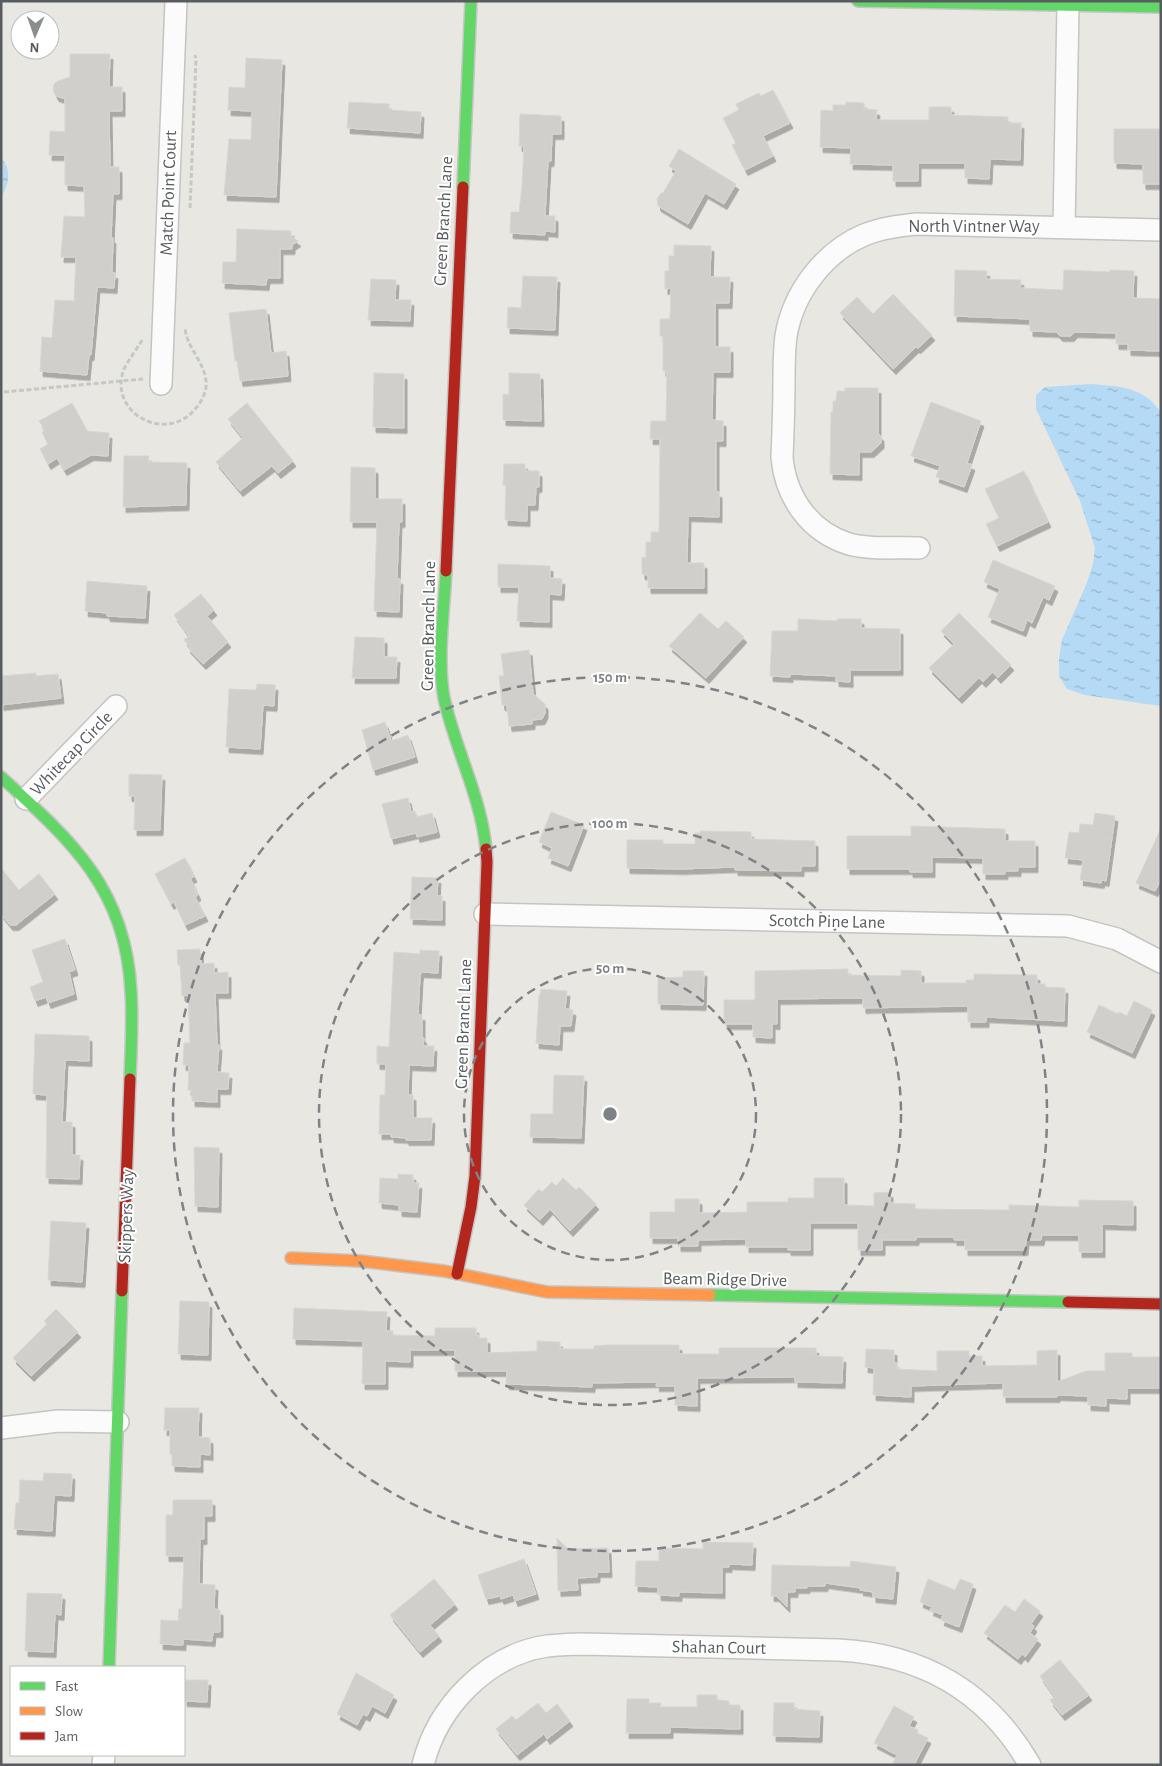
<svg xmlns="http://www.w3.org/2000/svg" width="1162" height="1766" font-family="'Alegreya Sans',sans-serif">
<defs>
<pattern id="water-ripples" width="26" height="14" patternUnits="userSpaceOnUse" patternTransform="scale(1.25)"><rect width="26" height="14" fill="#b4daf5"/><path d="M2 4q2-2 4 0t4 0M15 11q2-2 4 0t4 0" fill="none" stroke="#95b4ca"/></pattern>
<filter id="shadow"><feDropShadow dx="3" dy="5.5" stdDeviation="0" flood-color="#0004"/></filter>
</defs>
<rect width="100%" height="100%" fill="#e8e7e2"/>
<g fill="url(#water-ripples)">
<path d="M1,158C12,169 9,185 1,197Z"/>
<path d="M1091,384C1111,386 1135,386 1150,400C1154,403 1157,408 1161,412V706L1085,695L1067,689L1059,676V658L1062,640L1086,585L1093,564L1095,548L1080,501L1036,409V395L1045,387Z"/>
</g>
<g fill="#d0cfcc" stroke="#d8d6d2" filter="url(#shadow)">
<polygon points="70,54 110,54 109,87 122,87 122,111 109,111 110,167 119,167 119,194 113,194 111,238 113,238 112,273 115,273 114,288 97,287 91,355 89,355 87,375 40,371 42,337 52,338 55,300 74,301 76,257 61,257 64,216 85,217 84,186 65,185 65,155 49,155 50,131 65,132 65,99 56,96 53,90 54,84 58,81 70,77"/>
<polygon points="246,58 282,60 276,197 224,195 229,139 251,140 252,111 228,110 229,87 245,88"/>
<polygon points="773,90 790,123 763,136 773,156 745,170 732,145 736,143 723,118 739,110 736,104 759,93 761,96"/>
<polygon points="349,102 389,104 389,110 421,112 420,133 347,128"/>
<polygon points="846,102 864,103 864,109 877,110 876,120 929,120 929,107 951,107 951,115 1008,117 1008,123 1021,123 1020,160 990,159 989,179 965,178 965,163 918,163 918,181 893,181 893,165 850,164 851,148 820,147 821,110 833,111 833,105 846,105"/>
<polygon points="520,114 561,116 561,134 552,134 551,161 548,161 545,216 555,216 555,232 545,231 545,235 510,233 511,212 519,212 522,186 524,146 519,146"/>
<polygon points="1114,129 1161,129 1161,184 1143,184 1143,164 1114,163"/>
<polygon points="679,149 736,184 724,204 705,193 688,224 658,206 657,199 661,193 663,193 676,171 669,166"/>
<polygon points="237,229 291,231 291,236 298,241 292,245 292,249 280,249 280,278 267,278 266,285 222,283 223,262 236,262"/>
<polygon points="674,245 711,246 710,277 730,277 729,303 715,303 715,347 730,347 730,372 713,372 712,420 723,421 723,441 716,441 716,492 719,492 719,517 688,516 687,563 704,563 704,588 648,588 648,575 642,574 642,557 646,558 646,542 651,542 651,532 659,532 660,439 650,439 651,421 666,421 667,371 663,371 663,336 660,336 660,319 670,319 671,288 665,289 665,271 669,271 669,256 674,256"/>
<polygon points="955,270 987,271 986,279 1021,280 1020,288 1063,290 1064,270 1110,272 1110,270 1134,271 1133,298 1161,299 1161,351 1128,350 1128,344 1116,344 1116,333 1075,332 1071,336 1060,336 1056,332 1030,331 1030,319 954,316"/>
<polygon points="523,276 557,277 555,330 507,328 508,307 521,308"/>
<polygon points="371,279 396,280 395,300 411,300 410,321 368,320"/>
<polygon points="893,294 932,335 918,348 916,347 893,369 840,313 857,297 873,314"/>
<polygon points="266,309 271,353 286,351 288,376 240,381 237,361 235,361 229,313"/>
<polygon points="374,373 404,374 404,428 373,427"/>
<polygon points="509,373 540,374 541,421 503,420 503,394 509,395"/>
<polygon points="845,388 878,388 878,433 881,436 881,443 871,452 859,452 859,475 830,474 831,412 833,412 833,401 836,401 837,391 845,391"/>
<polygon points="931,402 981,421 967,463 972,465 964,487 936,477 940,466 911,456"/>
<polygon points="72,403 87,431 109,433 108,456 91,455 64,470 57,458 48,464 40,449 48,444 42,432 45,430 39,421"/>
<polygon points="247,403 293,461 278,473 272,466 240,491 216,462 243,438 228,419"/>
<polygon points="124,456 149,456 148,462 187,463 186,505 123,507"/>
<polygon points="504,464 525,464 525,471 539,471 539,487 536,487 535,505 527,505 527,521 505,520 506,485 503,485"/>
<polygon points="351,467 375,468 375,499 402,499 402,522 399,522 397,579 400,579 399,612 374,611 377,522 350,522"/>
<polygon points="1024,471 1048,522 997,546 986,524 999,518 985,489"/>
<polygon points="993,560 1055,586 1049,600 1043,597 1032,623 1027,620 1023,631 988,617 1000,589 984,582"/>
<polygon points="498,564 550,566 550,578 562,579 561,595 549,594 549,622 517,621 519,587 498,587"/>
<polygon points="87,581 147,586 145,618 107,616 107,613 85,611"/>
<polygon points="201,594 214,610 207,616 228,642 203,664 187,647 189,646 184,640 189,636 174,615"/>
<polygon points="700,613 718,629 726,621 744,637 706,678 669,646"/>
<polygon points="959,613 1011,665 998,678 993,672 983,682 979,678 959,698 929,668 954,644 941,631"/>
<polygon points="798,619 837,621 837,619 861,619 861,628 900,629 900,670 850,670 850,682 836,681 836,676 790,674 790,677 770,676 772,631 798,631"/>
<polygon points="355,637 384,638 384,657 397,657 396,678 352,678"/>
<polygon points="529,650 533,694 545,704 545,713 542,719 532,720 532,724 509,726 507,705 502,705 499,676 504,676 501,654"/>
<polygon points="36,673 36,676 58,674 61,698 1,705 1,676"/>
<polygon points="257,684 275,685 274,706 263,705 260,749 226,747 229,689 256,690"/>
<polygon points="385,722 391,741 408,735 415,757 373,770 362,730"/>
<polygon points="129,774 162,775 160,830 134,830 135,796 129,796"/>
<polygon points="408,798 411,812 415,811 417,817 432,813 437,832 417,837 416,833 391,839 382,804"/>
<polygon points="551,812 584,825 568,866 548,858 552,848 539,842"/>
<polygon points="1095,813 1115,816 1106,881 1102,880 1101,883 1080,880 1083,860 1065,858 1069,832 1079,833 1080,824 1093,825"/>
<polygon points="911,826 1005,829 1005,841 1035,841 1035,867 1018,867 1018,871 1005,871 1005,874 983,874 983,858 932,857 932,872 910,872 910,869 847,869 847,836 911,836"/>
<polygon points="1161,828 1161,879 1155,891 1136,883"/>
<polygon points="700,831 751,832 751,839 815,841 815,866 801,866 801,871 735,870 735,867 681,869 627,868 627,840 663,840 663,844 695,844 695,833 700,833"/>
<polygon points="185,858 194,877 190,878 198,895 195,897 205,916 185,925 174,902 171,904 155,874"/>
<polygon points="1,868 19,890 39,874 55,894 16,925 10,925 1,914"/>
<polygon points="412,877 438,878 437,896 442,896 442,920 410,919"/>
<polygon points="65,939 75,970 69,972 74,994 48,1003 46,997 35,1001 30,987 43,982 32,950"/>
<polygon points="200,949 201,964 214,963 214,973 228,972 228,993 215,993 217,1045 219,1045 217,1072 229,1073 228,1089 217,1089 217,1102 192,1101 192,1091 188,1090 189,1065 183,1065 184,1043 190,1043 188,995 182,996 180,965 178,965 177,950"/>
<polygon points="420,950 439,951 438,973 421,972 420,976 418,1015 422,1015 422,1038 424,1038 423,1046 434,1046 433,1066 409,1065 408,1095 413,1095 413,1118 432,1118 431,1140 406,1140 406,1138 391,1137 391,1134 379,1134 380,1095 385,1095 386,1064 377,1064 377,1046 389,1047 394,952 420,954"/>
<polygon points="848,969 848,975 901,976 901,970 921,971 921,983 966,983 966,980 974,980 974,974 1037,975 1037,984 1045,984 1045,987 1065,988 1064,1021 986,1017 986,1022 968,1022 968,1006 863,1008 863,998 777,999 777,1024 772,1024 772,1038 753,1037 753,1024 724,1024 724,1000 755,1000 755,971"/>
<polygon points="683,971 704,971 703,1005 658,1004 658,978 683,977"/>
<polygon points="541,989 567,991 565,1009 573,1010 571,1026 560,1026 559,1045 536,1043 539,995 540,995"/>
<polygon points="1134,1001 1152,1010 1132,1053 1087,1032 1099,1005 1118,1014 1119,1012 1127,1016"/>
<polygon points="35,1034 89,1036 89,1061 65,1060 62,1122 72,1122 72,1155 80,1155 79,1179 46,1178 47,1095 33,1094"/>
<polygon points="554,1075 584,1076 581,1138 530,1137 531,1114 553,1114"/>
<polygon points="194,1147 219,1148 218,1207 195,1206"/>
<polygon points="398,1174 413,1175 413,1183 419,1183 417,1212 399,1211 399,1205 379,1203 380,1178 398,1179"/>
<polygon points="563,1178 576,1190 579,1187 596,1204 570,1231 550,1209 540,1220 524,1205 539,1189 542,1192 552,1182 556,1186"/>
<polygon points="814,1178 844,1178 844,1205 874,1206 874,1193 890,1192 890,1203 915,1204 915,1209 1009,1210 1009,1205 1079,1207 1079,1200 1133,1201 1133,1225 1102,1224 1102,1252 1079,1252 1079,1235 1042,1235 1041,1240 1026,1240 1025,1250 965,1250 965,1240 954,1240 954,1237 916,1237 916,1240 882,1240 882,1250 858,1250 858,1223 810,1223 810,1250 788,1250 788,1247 746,1247 746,1239 698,1240 698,1246 678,1246 678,1238 650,1238 650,1212 675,1212 675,1199 699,1199 699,1213 747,1212 747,1202 788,1202 788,1198 814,1198"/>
<polygon points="51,1221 86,1223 82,1282 48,1280"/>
<polygon points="180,1301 209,1302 208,1355 178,1354"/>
<polygon points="294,1308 387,1312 386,1331 393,1331 393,1335 435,1336 435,1328 476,1328 476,1335 479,1335 479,1338 487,1338 487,1353 537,1351 537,1341 560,1342 560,1349 594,1349 594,1346 607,1345 679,1345 679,1354 719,1354 719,1348 816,1348 816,1356 843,1357 842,1383 795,1382 795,1377 697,1378 697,1406 675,1405 675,1386 656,1386 657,1382 592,1383 592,1387 506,1384 507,1371 455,1371 455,1350 410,1350 410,1362 385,1361 385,1384 362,1384 363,1341 293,1339"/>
<polygon points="56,1309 78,1332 31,1376 13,1358 47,1324 44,1321"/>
<polygon points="866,1349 894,1350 894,1363 897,1363 897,1369 937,1371 937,1351 969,1351 969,1356 982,1356 982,1366 1037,1365 1037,1351 1057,1350 1057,1382 1086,1371 1105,1371 1105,1353 1132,1353 1132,1357 1161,1357 1161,1388 1127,1388 1127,1399 1106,1398 1106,1406 1088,1405 1088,1396 1057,1395 1057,1397 1003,1397 1003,1383 911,1386 911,1397 873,1395 874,1368 865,1367"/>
<polygon points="165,1408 199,1408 198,1437 210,1438 210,1455 200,1454 200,1467 172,1466 172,1455 170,1454 170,1430 164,1430"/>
<polygon points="44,1473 72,1474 71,1496 54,1495 52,1531 14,1529 16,1503 19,1503 20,1480 43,1481"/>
<polygon points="173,1500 212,1500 212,1516 204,1516 204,1539 200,1539 199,1584 215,1585 214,1609 220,1610 220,1632 213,1632 212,1641 183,1639 183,1645 160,1644 161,1620 178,1621 179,1609 182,1609 184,1556 166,1556 166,1515 173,1515"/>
<polygon points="557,1538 568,1549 608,1548 609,1572 597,1572 597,1577 577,1578 578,1590 558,1591"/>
<polygon points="703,1542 753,1543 752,1565 729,1564 729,1567 722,1567 722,1593 679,1592 679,1596 658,1595 658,1587 635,1586 636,1561 659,1561 659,1548 703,1549"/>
<polygon points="524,1559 536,1594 515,1601 513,1595 501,1599 500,1596 486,1599 478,1575"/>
<polygon points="851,1561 896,1567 893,1599 873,1597 873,1592 860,1590 861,1588 825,1583 825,1586 807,1586 807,1588 795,1588 795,1592 787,1592 787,1607 776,1596 771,1596 772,1565 850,1567"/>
<polygon points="434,1579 455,1604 430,1625 439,1636 420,1652 390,1615"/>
<polygon points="928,1579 955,1590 960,1579 973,1584 959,1627 941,1620 943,1615 930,1610 932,1607 920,1602"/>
<polygon points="27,1593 62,1594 61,1615 55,1614 53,1652 25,1651"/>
<polygon points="1024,1599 1040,1611 1031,1624 1034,1626 1030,1633 1038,1639 1025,1657 1022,1654 1018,1659 984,1633 1005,1605 1015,1612"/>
<polygon points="1060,1660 1089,1695 1062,1715 1050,1700 1055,1697 1040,1676"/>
<polygon points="356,1673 394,1695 385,1713 372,1706 367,1716 363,1714 357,1725 337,1714"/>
<polygon points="184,1680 208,1680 207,1702 184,1701"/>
<polygon points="697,1695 717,1695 717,1700 729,1701 729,1705 740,1705 740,1729 670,1727 670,1733 626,1733 627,1699 649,1699 649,1703 661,1703 660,1707 697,1707"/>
<polygon points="538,1703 546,1713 557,1704 570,1721 547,1739 544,1734 517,1755 496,1729 512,1716 516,1720"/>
<polygon points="774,1703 794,1703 794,1709 820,1711 819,1737 773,1736"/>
<polygon points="894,1706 914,1717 909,1726 918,1730 917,1733 928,1738 914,1765 892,1765 897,1755 874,1743"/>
</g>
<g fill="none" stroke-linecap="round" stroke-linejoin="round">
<g stroke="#c4c4c3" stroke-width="24">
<g id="street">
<polyline points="1064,227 1068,5"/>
<polyline points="161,384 176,1"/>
<path d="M919,548C897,547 870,550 849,544C810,532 786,498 782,458C783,433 784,407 784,382C784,367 784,351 786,336C793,293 824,252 864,235C881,228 899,226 916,224L1161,230"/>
<polyline points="26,799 116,706"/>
<polyline points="485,914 1068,926 1117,939 1161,962"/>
<polyline points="1,1428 58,1421 118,1422"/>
<polyline points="103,1765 104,1755"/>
<path d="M423,1765C437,1707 487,1655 547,1646C558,1645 570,1644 582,1644L838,1650C922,1654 988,1692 1030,1765"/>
</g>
</g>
<g stroke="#c5c5c4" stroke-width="14">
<g id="fast">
<polyline points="858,1 1161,7"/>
<polyline points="463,187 471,1"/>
<path d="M446,571C444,611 437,659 444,698C455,749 481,796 486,849"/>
<path d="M1,777C72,841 126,889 131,992C133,1021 131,1050 130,1079"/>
<polyline points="710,1295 1068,1302"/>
<polyline points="109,1667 122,1291"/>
</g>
</g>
<g stroke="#c5c5c4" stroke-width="14">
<polyline id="slow" points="291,1258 361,1261 444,1271 547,1292 710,1295"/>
</g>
<g stroke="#c5c5c4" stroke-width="14">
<g id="jam">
<polyline points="446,571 463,187"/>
<polyline points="457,1274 471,1207 475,1176 487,862 486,849"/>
<polyline points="122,1291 130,1079"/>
<polyline points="1068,1302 1161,1304"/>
</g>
</g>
<g stroke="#c4c9c5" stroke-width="3" stroke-dasharray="5 2.5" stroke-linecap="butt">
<polyline points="190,208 196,59 195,55"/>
<path d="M142,340C137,349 129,359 124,369C107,413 167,445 196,408C201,402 205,395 206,387C208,364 186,349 185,327"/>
<polyline points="4,392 143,379"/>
</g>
<use href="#street" stroke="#fcfbfb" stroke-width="21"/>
<use href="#fast" stroke="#63d668" stroke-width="11"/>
<use href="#slow" stroke="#ff974d" stroke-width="11"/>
<use href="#jam" stroke="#b3261e" stroke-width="11"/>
</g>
<g fill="none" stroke="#808385" stroke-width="2.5" stroke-dasharray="9 6">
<circle cx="610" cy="1114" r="146"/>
<circle cx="610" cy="1114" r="291"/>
<circle cx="610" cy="1114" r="437"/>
</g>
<g text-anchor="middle" stroke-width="4" stroke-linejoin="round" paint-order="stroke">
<g font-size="18" fill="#585c60" stroke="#fff">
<text transform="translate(168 193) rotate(-88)" y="6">Match Point Court</text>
<text transform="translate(443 221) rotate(-87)" y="6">Green Branch Lane</text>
<text x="974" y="232">North Vintner Way</text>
<text transform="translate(428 626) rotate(-89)" y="6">Green Branch Lane</text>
<text transform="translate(71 753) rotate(-46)" y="6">Whitecap Circle</text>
<text transform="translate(827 921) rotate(1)" y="6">Scotch Pine Lane</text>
<text transform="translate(463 1024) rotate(-88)" y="6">Green Branch Lane</text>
<text transform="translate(126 1216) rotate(-88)" y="6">Skippers Way</text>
<text transform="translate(725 1279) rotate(1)" y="6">Beam Ridge Drive</text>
<text transform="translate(719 1647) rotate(1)" y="6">Shahan Court</text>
</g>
</g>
<circle cx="610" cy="1114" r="8" fill="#808385" stroke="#fff" stroke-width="2.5"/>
<g font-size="15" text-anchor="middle" font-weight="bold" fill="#808385" stroke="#fff" stroke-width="4" stroke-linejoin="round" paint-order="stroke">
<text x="610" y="682">150 m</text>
<text x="610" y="828">100 m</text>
<text x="610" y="973">50 m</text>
</g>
<rect width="1162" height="1766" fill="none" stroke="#585c60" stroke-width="5"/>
<rect x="10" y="1666" width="175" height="90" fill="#ffffff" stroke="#bcbebf"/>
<rect x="20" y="1682" width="25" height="8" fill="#63d668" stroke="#bcbebf"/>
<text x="55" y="1691" font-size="15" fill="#585c60">Fast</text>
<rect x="20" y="1707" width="25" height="8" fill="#ff974d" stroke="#bcbebf"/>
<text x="55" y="1716" font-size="15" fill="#585c60">Slow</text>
<rect x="20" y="1732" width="25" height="8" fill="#b3261e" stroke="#bcbebf"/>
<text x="55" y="1741" font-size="15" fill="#585c60">Jam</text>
<g transform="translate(35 35) rotate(182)"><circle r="24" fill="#ffffff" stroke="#bcbebf"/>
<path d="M0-4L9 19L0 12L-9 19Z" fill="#8a8d8e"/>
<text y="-8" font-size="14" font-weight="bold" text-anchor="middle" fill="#585c60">N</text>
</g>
</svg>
